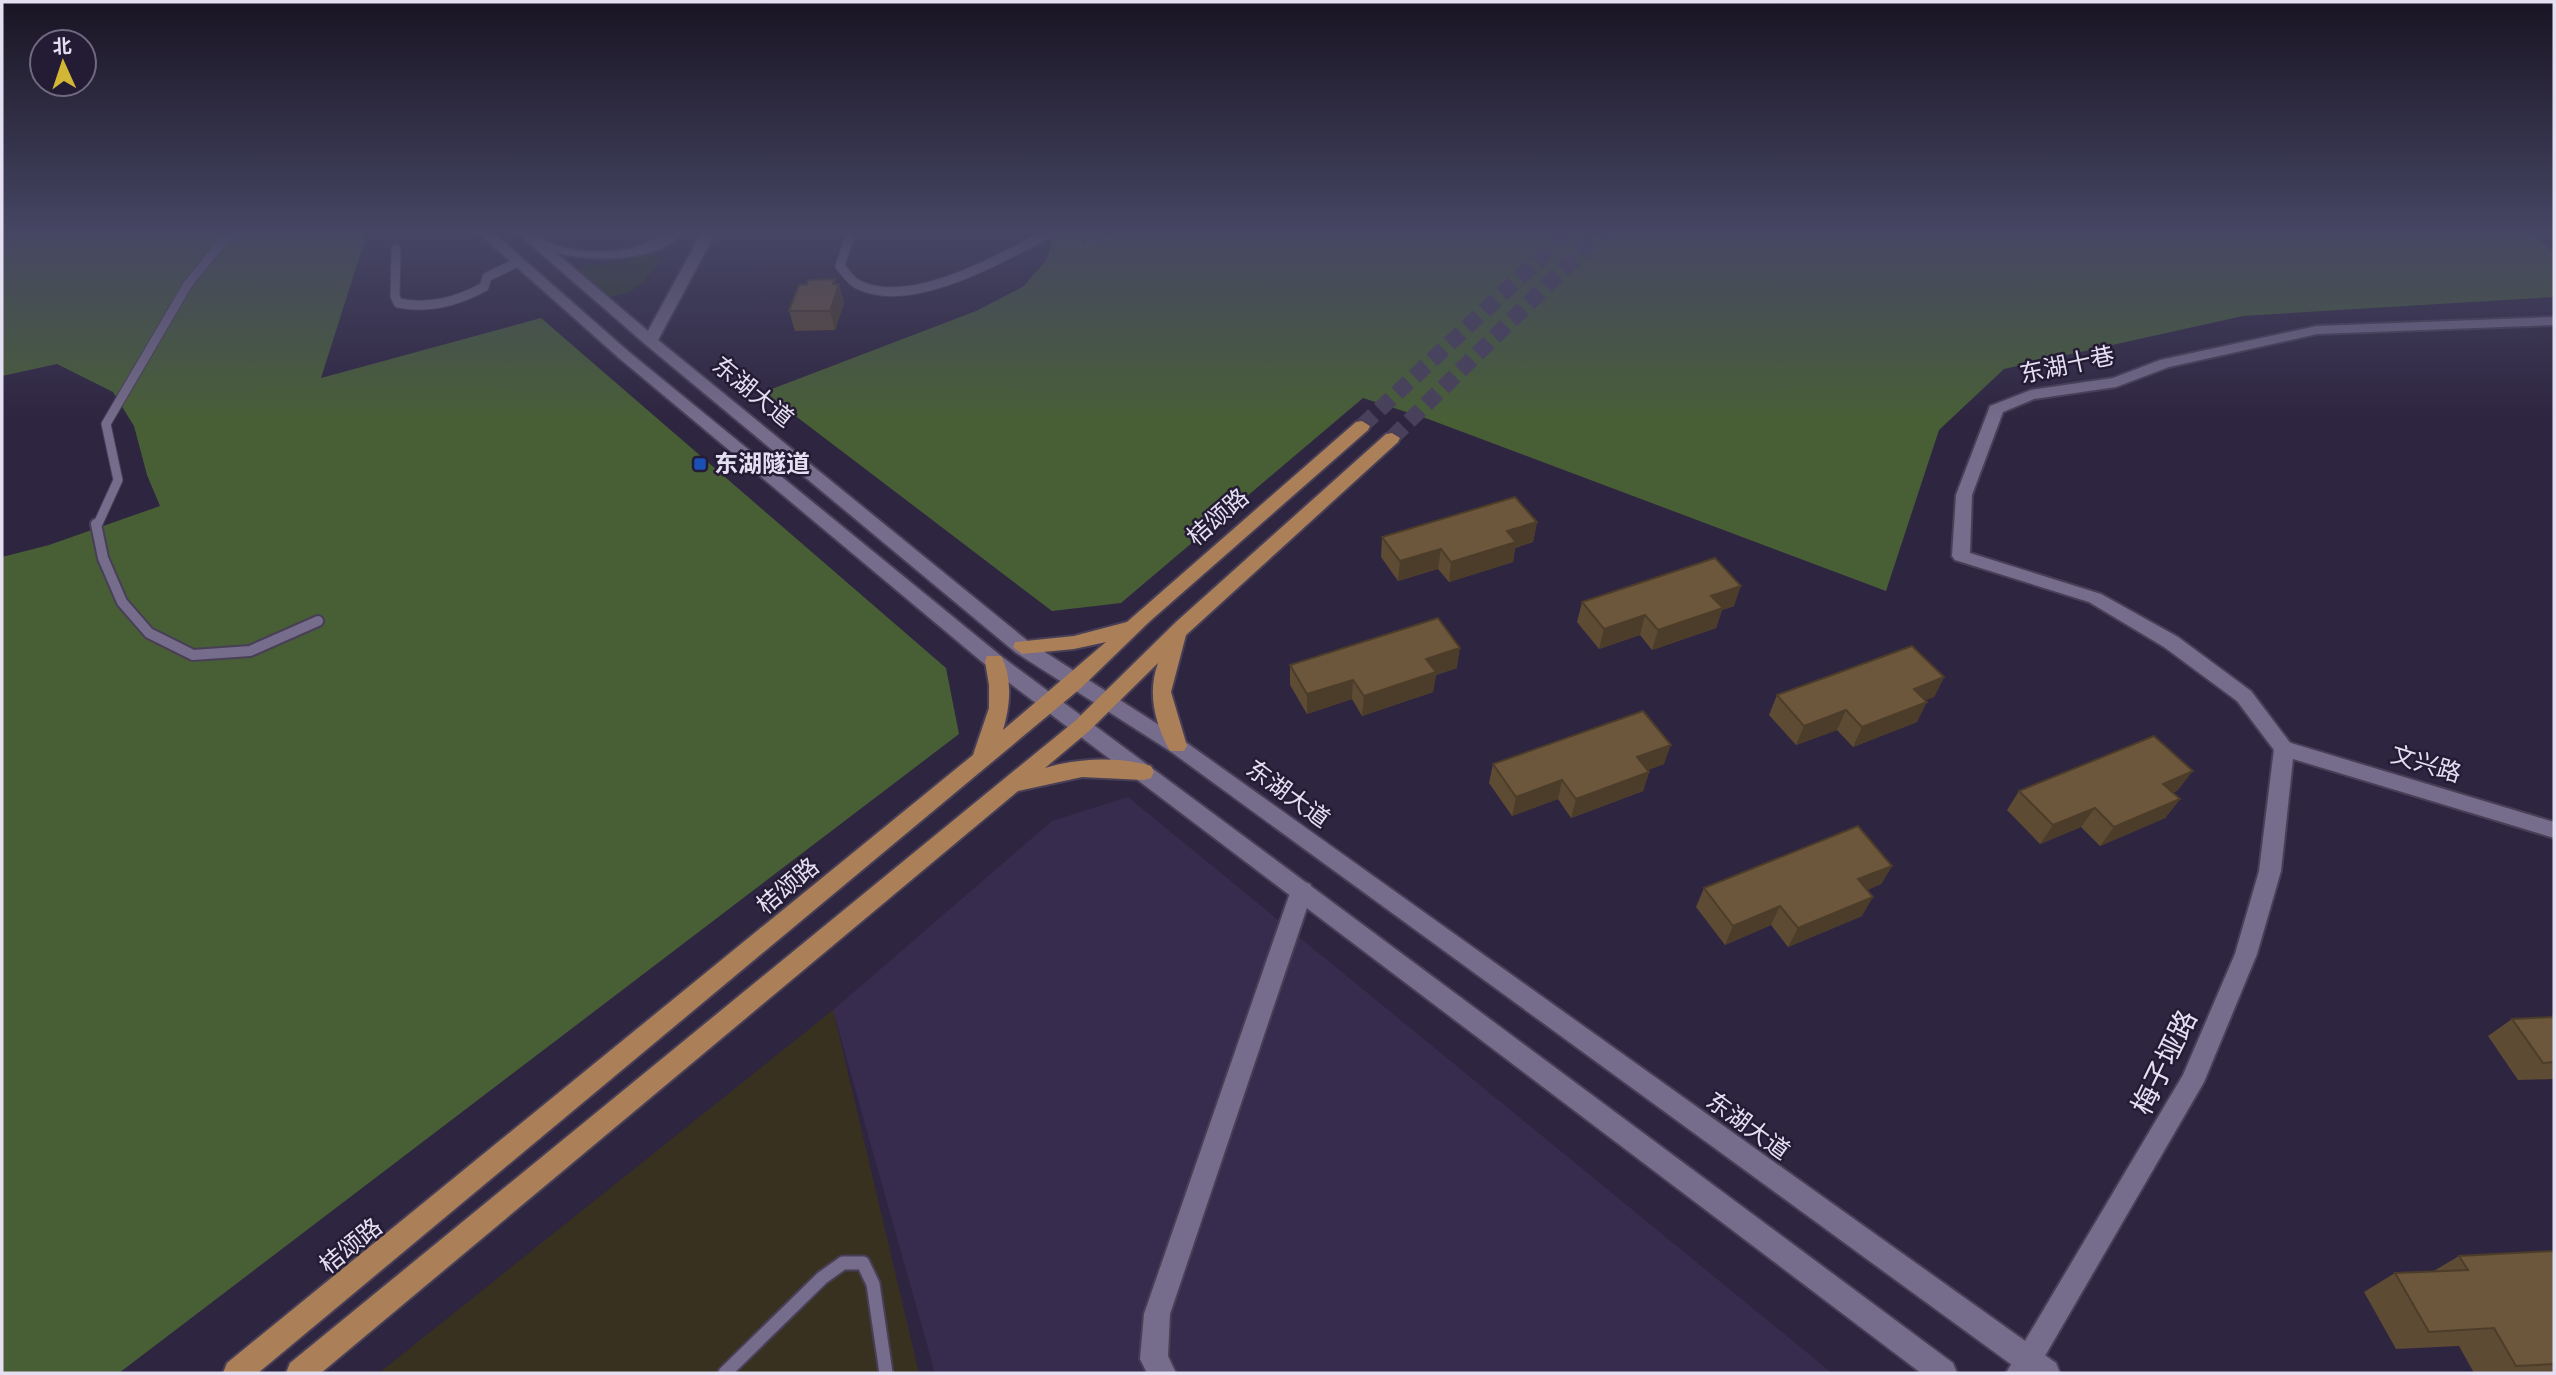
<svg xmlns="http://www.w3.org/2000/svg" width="2556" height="1375" font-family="Rubik,'Noto Sans SC',sans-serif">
<rect width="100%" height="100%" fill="#2e2540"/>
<polygon fill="#393120" points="833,1010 919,1373 379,1373"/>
<polygon fill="#372c4d" points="1128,797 1832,1373 935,1373 833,1010 1052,821"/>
<path fill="#2f3e24" d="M654,253L660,260C644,283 634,297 604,296L575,272L586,265L621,263Z"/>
<g fill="#485f36">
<polygon points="2,230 368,230 321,378 541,318 946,668 959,734 119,1373 2,1373 2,557 49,545 160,506 147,475 134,426 113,392 57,364 2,376"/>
<polygon points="1065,230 2528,230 2554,252 2554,297 2243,316 2004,369 1939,430 1886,591 1428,419 1363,398 1121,603 1052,611 764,392 976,311 1024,286 1047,259 1053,237"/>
</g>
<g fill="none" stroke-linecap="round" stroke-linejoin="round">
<g stroke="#49415b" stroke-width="16" stroke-dasharray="16 8" stroke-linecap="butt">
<polyline points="1362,426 1570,230"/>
<polyline points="1392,438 1603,230"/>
</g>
<g stroke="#483f57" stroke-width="11">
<g id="service-far2">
<path d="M852,230L840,266C845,272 851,282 859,285C915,311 1005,255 1055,230"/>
<path d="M396,249L395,296L398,303C429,309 456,302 484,287L487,277L516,263"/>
<polyline points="97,526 118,480 106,424 188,284 232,230"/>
</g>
</g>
<g stroke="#483f57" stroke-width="14">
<polyline id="service-far1" points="96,524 103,558 122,602 149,633 193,655 250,651 318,621"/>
</g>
<g stroke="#483f57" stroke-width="17">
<polyline id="service" points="725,1373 822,1278 843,1263 863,1263 873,1284 886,1373"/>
</g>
<g stroke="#483f57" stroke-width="4">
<g id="minor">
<polygon points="2554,317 2554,325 2317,334 2169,367 2116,387 2034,399 2003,412 1972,495 1970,553 2101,594 2178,637 2251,691 2291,744 2294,749 2291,754 2277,754 2237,701 2164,647 2089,602 1955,560 1952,556 1956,495 1990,406 2031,390 2113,378 2160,360 2317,326"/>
<polygon points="1302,881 1310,884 1313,890 1170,1314 1168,1356 1176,1373 1147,1373 1140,1359 1144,1314 1291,890 1294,884"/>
</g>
</g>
<g stroke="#483f57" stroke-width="4">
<polygon id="tertiary" points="2284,741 2554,822 2554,838 2293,759 2281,871 2257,954 2204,1082 2035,1373 2006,1373 2183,1075 2235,954 2259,871 2274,749 2277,744"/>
</g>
<g stroke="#483f57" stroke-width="4">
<g id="secondary">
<polygon points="475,230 490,230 629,352 1001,656 1953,1363 1957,1373 1921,1373 987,666 619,358"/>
<path d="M514,230H529C556,253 605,257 639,246C656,240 666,230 685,230C659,264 593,261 556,253L648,331L703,230H717L658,340L1029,642L1184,741L2056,1363L2060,1373H2023L1170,751L1015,652L645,344Z"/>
</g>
</g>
<g stroke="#483f57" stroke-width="4">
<g id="primary">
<path d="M1362,421L1370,426L1368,430L1149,622L1081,688L258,1373H223L227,1363L973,755L989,708V685L985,661L987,656H1001C1013,678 1010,707 1003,730L1106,642L1074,649L1022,654L1013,647L1015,642L1074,636L1127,622L1356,422Z"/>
<path d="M1392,433L1400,438L1398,442L1186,635L1171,692L1187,746L1184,751H1170C1155,724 1147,693 1158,663L1089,731L1045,768C1078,758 1118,756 1151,766L1154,772L1151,778L1144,780L1082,777L1018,791L321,1373H286L290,1363L1075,721L1176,622L1386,434Z"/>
</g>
</g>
<polyline stroke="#716981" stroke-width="3.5" stroke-dasharray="2 4.5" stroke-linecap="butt" points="1061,244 1085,247 1125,230"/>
<use href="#service-far2" stroke="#766c8b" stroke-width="9"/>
<use href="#service-far1" stroke="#766c8b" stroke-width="10"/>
<use href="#service" stroke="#766c8b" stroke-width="13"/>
<use href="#minor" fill="#766c8b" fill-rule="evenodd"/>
<use href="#tertiary" fill="#766c8b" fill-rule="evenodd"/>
<use href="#secondary" fill="#766c8b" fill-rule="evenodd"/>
<use href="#primary" fill="#ab8058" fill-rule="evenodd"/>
</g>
<g fill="#5e4b34">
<polygon points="836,284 839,284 844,303 835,330 795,331 789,311"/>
<polygon points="1537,522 1533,542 1515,548 1513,562 1449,582 1438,569 1398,581 1381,557 1382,537"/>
<polygon points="1582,602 1734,606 1722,610 1716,628 1652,650 1640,635 1599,649 1577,622"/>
<polygon points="1290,665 1457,668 1436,675 1433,692 1362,716 1352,699 1307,714 1290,685"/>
<polygon points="1944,677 1934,697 1925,700 1917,722 1853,747 1837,730 1796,745 1769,715 1777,695"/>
<polygon points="1493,764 1664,764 1648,770 1649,772 1643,791 1571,818 1558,799 1512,816 1489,783"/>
<polygon points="2178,790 2173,793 2180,799 2165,818 2100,846 2081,827 2040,844 2007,810 2019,791"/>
<polygon points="1892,866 1881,884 1867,890 1862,916 1788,947 1771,925 1725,945 1696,907 1704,888"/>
<polygon points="2554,1014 2554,1079 2518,1080 2488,1036 2512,1019 2550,1017"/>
<polygon points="2554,1254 2554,1373 2474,1373 2459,1346 2396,1349 2364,1292 2395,1273 2432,1272 2459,1256"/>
</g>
<g fill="#4c3d2a">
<polygon points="835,279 837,289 839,284 844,303 835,330 830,311 833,284"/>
<polygon points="1537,522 1533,542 1515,548 1513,562 1449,582 1451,562 1507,531"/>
<polygon points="1441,549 1438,569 1398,581 1400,561"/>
<polygon points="1741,586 1734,606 1722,610 1716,628 1652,650 1658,630 1711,596"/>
<polygon points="1645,615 1640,635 1599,649 1604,629"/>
<polygon points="1460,648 1457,668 1436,675 1433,692 1362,716 1364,696 1426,659"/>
<polygon points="1944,677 1934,697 1904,708 1914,689"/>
<polygon points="1353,680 1352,699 1307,714 1307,694"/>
<polygon points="1927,702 1917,722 1853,747 1862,727"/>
<polygon points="1846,710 1837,730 1796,745 1804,726"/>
<polygon points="1671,745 1664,764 1631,776 1637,757"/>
<polygon points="2193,771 2178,790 2148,803 2163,784"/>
<polygon points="1649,772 1643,791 1571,818 1576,799"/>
<polygon points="1562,780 1558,799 1512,816 1516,797"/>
<polygon points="2180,799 2165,818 2100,846 2114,827"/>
<polygon points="2095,808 2081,827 2040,844 2053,825"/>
<polygon points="1892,866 1881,884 1848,898 1858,879"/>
<polygon points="1873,897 1862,916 1788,947 1798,928"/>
<polygon points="1780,906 1771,925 1725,945 1733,926"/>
</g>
<g fill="#6d573c" stroke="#4c3d2a" stroke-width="2">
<polygon points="835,279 833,284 839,284 830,311 789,311 799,285 807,284 808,280"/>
<polygon points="1515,497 1537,522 1507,531 1516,542 1451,562 1441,549 1400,561 1382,537"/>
<polygon points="1715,558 1741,586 1711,596 1723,608 1658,630 1645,615 1604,629 1582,602"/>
<polygon points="1438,618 1460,648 1426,659 1436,672 1364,696 1353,680 1307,694 1290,665"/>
<polygon points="1912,646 1944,677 1914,689 1927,702 1862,727 1846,710 1804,726 1777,695"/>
<polygon points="1643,711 1671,745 1637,757 1649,772 1576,799 1562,780 1516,797 1493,764"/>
<polygon points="2154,736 2193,771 2163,784 2180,799 2114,827 2095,808 2053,825 2019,791"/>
<polygon points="1858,826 1892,866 1858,879 1873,897 1798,928 1780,906 1733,926 1704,888"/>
<polygon points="2554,1017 2554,1062 2543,1063 2512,1019"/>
<polygon points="2552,1251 2554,1254 2554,1364 2516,1366 2494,1328 2429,1332 2395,1273 2468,1270 2459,1256"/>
</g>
<linearGradient id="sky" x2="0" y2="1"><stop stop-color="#191423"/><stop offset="0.55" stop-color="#464664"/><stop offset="1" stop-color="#464664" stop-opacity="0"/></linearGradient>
<rect width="2556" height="422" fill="url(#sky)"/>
<rect fill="#1a4fb4" stroke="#241b35" stroke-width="2.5" x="693" y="457" width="14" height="14" rx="3.5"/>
<g text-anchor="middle" stroke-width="5" stroke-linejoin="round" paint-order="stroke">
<g font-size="24" fill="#e4dff1" stroke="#241b35">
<text transform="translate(2067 365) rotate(-12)" y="8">东湖十巷</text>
<text transform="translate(753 392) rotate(39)" y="8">东湖大道</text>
<text transform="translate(1218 517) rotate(-41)" y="8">桔颂路</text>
<text transform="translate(2426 764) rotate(17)" y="8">文兴路</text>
<text transform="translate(1288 794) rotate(36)" y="8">东湖大道</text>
<text transform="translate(788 886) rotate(-40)" y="8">桔颂路</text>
<text transform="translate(1748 1126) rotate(36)" y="8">东湖大道</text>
<text transform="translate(351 1246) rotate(-39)" y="8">桔颂路</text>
</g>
<g font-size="24" font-weight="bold" fill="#e4dff1" stroke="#241b35" text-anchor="start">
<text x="714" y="472">东湖隧道</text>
</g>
<g font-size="28" fill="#e4dff1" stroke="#241b35">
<text transform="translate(2164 1062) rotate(-64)" y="10">梅子垭路</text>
</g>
</g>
<rect width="2556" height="1375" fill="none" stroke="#e4dff1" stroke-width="7"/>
<g transform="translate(63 63) rotate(357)"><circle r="33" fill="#241b35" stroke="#716980" stroke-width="2"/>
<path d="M0-5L12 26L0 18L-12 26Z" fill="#d2b736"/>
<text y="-10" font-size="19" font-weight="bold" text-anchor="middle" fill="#e4dff1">北</text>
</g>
</svg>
